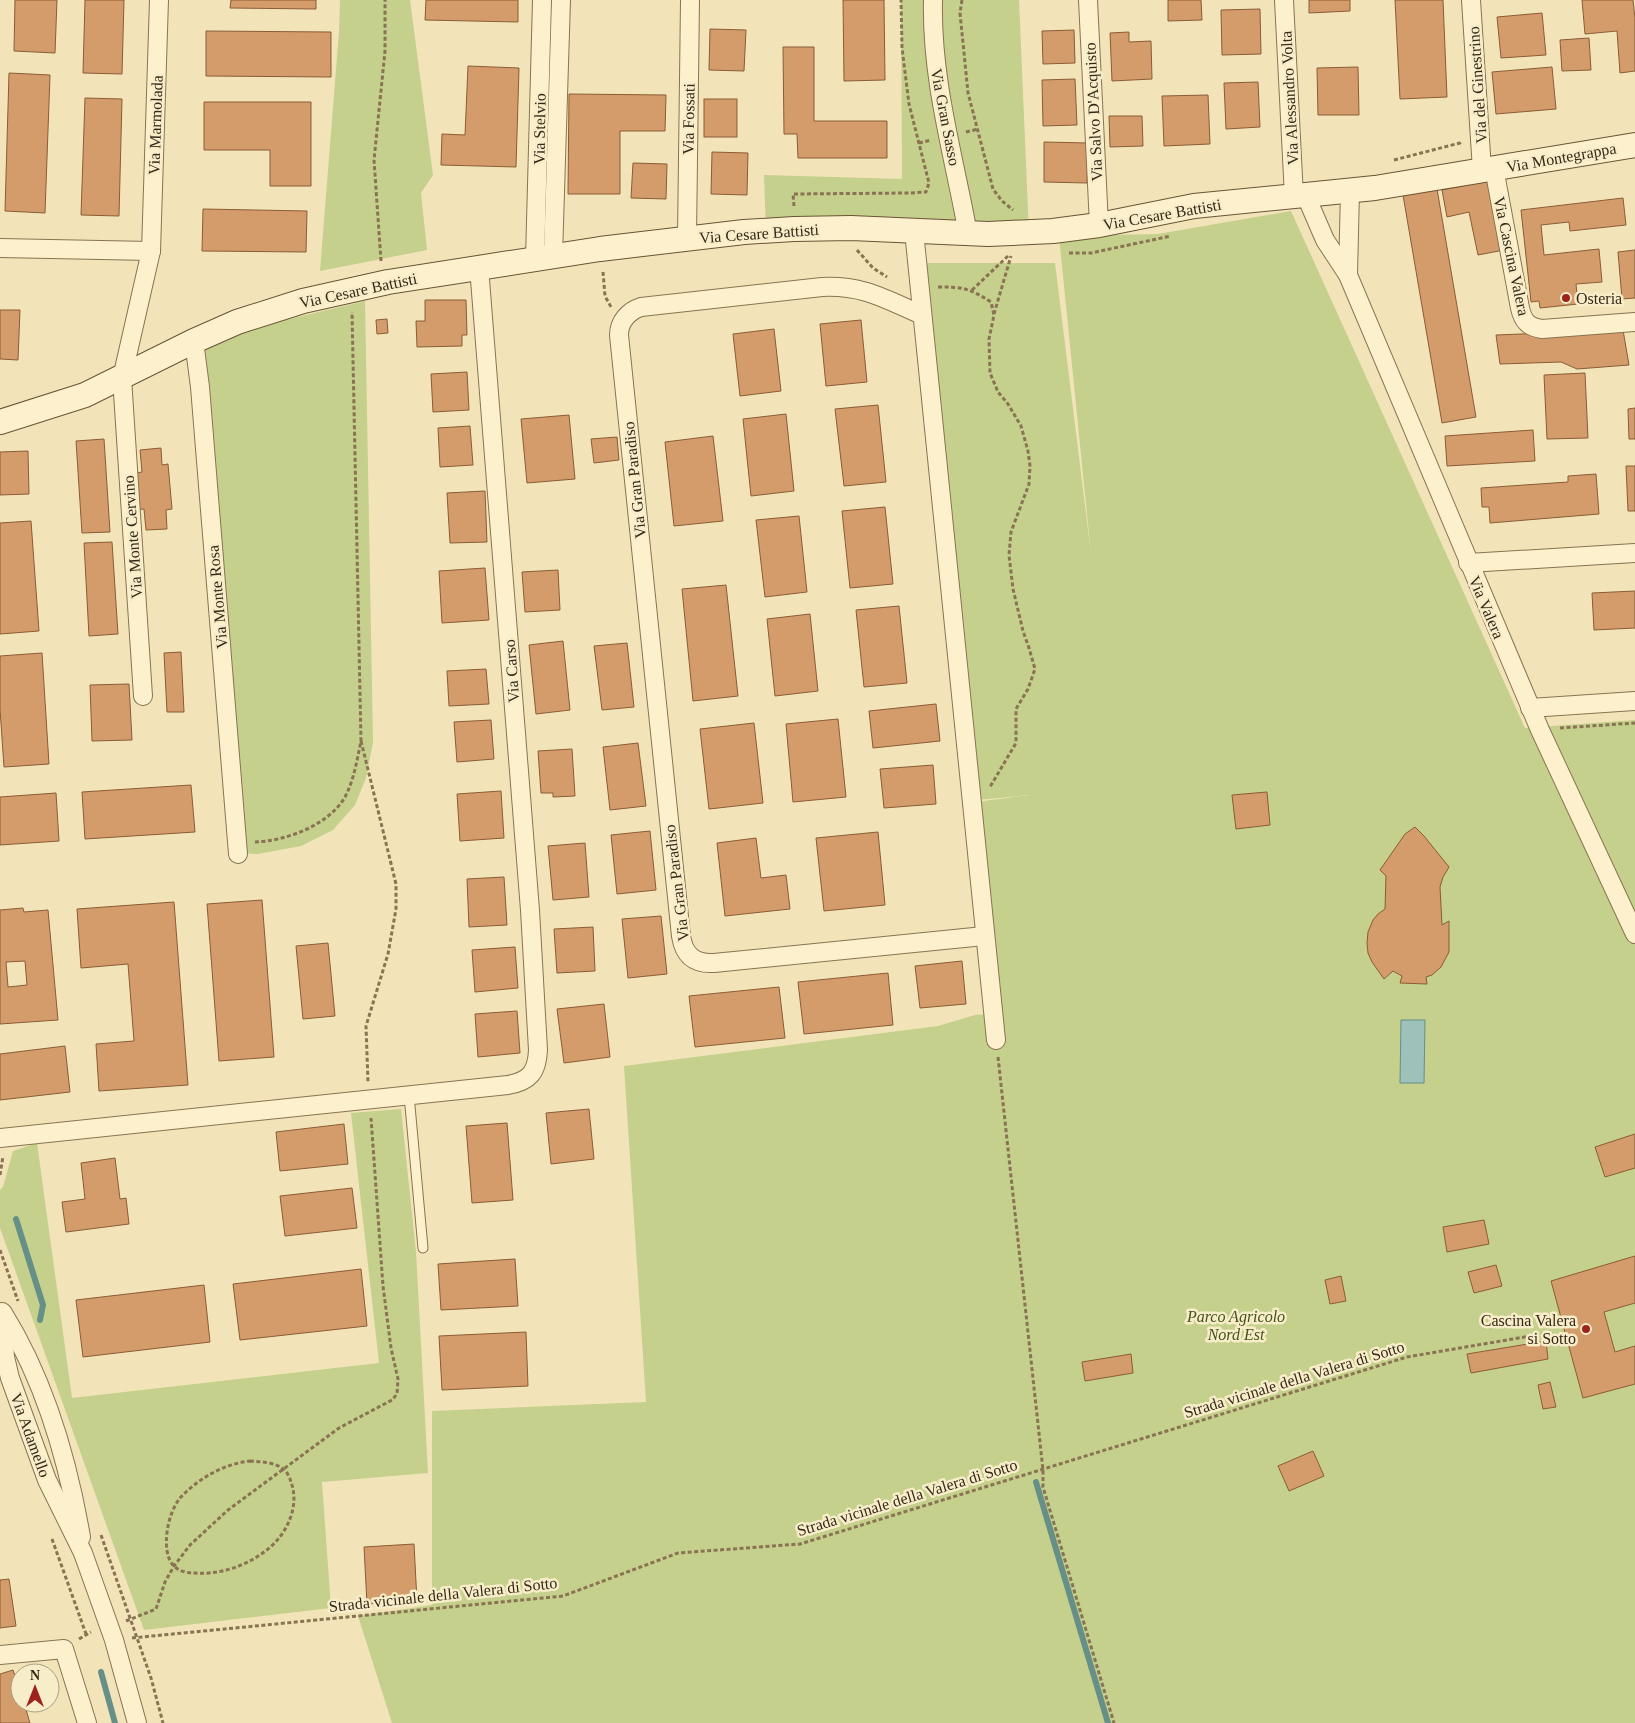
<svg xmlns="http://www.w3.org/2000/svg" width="1635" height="1723" font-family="'Times New Roman',serif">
<rect width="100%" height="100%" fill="#f2e4b8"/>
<g fill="#c4d08c">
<polygon points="340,0 410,0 433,175 421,193 427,250 320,271 339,32"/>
<polygon points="901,0 1019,0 1029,233 766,232 764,175 902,179"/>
<polygon points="1291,211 1525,728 1635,720 1635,1723 392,1723 358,1616 432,1605 432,1411 646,1402 624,1066 938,1026 975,1015 986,1014 976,802 1030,795 977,800 925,263 1055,263 1091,554 1059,236 1158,234"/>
<polygon points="365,301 373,742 366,778 355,805 333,830 301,846 258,854 238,853 203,347 260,326"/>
<polygon points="401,1109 416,1252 428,1473 322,1482 331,1608 144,1630 0,1228 0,1190 3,1187 13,1151 37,1143 72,1398 379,1363 351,1113"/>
</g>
<polygon fill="#9ec1b9" stroke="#658f87" points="1401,1020 1425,1020 1424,1083 1400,1083"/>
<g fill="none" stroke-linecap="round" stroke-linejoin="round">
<g stroke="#658f87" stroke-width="6">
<polyline points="16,1219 43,1305 40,1320"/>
<polyline points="1036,1482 1108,1723"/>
<polyline points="101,1672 115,1723"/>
</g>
</g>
<g fill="#d49c6a" stroke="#8a5c36" fill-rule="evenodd">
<polygon points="15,0 57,0 55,53 14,51"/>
<polygon points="85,0 124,0 122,74 83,73"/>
<polygon points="231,0 316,0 316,9 230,8"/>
<polygon points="426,0 518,0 518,22 425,20"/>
<polygon points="843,0 884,0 885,80 844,81"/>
<polygon points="1168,0 1201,0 1202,20 1168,21"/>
<polygon points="1309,0 1350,0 1350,11 1309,13"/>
<polygon points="1395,0 1443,0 1447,97 1400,99"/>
<polygon points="1582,0 1633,0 1635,18 1635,71 1620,73 1617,31 1585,34"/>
<polygon points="1260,9 1261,54 1222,55 1221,10"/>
<polygon points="1542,13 1546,55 1501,58 1497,17"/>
<polygon points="710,29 746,30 744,71 709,70"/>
<polygon points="1074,30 1075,63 1043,64 1042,31"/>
<polygon points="206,31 331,32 331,77 206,76"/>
<polygon points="1129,32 1129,42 1151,41 1152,79 1112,81 1110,33"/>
<polygon points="1589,38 1591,70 1562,71 1560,40"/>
<polygon points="783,47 814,47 814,121 887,121 887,158 798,158 797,134 784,134"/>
<polygon points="468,66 519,68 516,167 441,165 442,134 465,135"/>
<polygon points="1358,67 1359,115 1318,115 1317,68"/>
<polygon points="1552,67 1556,109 1496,114 1492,72"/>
<polygon points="9,73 50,75 45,213 5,211"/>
<polygon points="1075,79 1077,125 1043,126 1042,80"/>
<polygon points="1258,82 1260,127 1226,129 1224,83"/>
<polygon points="569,94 666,95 665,131 620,131 620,194 568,194"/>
<polygon points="1208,95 1210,144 1164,146 1162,96"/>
<polygon points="85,98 122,99 119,216 81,215"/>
<rect x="704" y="99" width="33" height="38"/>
<polygon points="204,102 311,102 311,186 270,186 270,150 204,150"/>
<polygon points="1109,116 1142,116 1143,146 1110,147"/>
<polygon points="1044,142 1088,143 1087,183 1044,182"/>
<polygon points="712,152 748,153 747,195 711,194"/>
<polygon points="633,163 667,164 666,199 631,198"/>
<polygon points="1491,180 1504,250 1478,255 1469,212 1447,217 1442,190"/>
<polygon points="1437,189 1476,417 1442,423 1403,195"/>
<polygon points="1623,198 1626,225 1570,231 1569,222 1541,225 1544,255 1599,249 1602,282 1576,284 1578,304 1540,308 1539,301 1531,302 1521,210"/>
<polygon points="203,209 307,211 306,252 202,251"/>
<polygon points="1635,250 1635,298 1622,299 1618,252"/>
<polygon points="425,300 466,300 467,335 462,335 462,346 417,347 416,321 425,321"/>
<polygon points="0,310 20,310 18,360 0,359"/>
<polygon points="387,319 388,333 377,334 376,320"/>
<polygon points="861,320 867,382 826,386 820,324"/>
<polygon points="774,329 781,391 740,396 733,334"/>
<polygon points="1623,330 1629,365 1577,369 1561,362 1500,364 1496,335"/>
<polygon points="467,372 469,410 433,412 431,374"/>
<polygon points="1585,373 1588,438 1547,439 1544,375"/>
<polygon points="878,405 886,482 844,486 835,409"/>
<polygon points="1635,408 1635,439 1629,439 1628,409"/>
<polygon points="786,414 794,491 751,496 743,419"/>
<polygon points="569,415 575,479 527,483 521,419"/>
<polygon points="470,426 473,465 440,467 438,428"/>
<polygon points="1533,430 1535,461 1447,466 1445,436"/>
<polygon points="713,436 723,521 674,526 665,442"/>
<polygon points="617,437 619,460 594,463 591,439"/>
<polygon points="104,439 110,532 82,533 76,441"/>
<polygon points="161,448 162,465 168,464 172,509 166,510 167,529 146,530 144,509 134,510 131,474 142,472 140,450"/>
<polygon points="28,451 29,494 0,495 0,452"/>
<polygon points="1626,466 1635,466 1635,511 1628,511"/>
<polygon points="1596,474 1599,514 1490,523 1489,507 1482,507 1481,488 1568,482 1568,476"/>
<polygon points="485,491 487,542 450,543 447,493"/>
<polygon points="885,507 893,584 850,588 842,511"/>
<polygon points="799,516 807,592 765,597 756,520"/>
<polygon points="31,521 39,631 0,634 0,523"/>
<polygon points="112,542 118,634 89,636 84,543"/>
<polygon points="485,568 489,620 442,623 439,571"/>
<polygon points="558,570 560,610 525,612 522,572"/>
<polygon points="726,585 738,696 693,701 682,589"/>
<polygon points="1635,591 1635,628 1594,630 1592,593"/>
<polygon points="899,606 907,683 864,687 856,610"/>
<polygon points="810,614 818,691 775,696 767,619"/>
<polygon points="563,641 570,710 536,714 529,645"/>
<polygon points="627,643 634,707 602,710 594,646"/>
<polygon points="181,652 184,712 167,712 164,653"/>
<polygon points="42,653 49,764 4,767 0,709 0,656"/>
<polygon points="486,669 489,704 449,706 447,671"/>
<polygon points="129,684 132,740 92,741 90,685"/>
<polygon points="936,704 940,741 873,748 869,711"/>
<polygon points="838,719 846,797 793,802 786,724"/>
<polygon points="491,720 494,759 457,762 454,722"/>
<polygon points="754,723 763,803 709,809 700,729"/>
<polygon points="638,743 646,806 610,810 603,747"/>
<polygon points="572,749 575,796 553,797 553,793 541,793 538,751"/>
<polygon points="933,765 936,804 884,808 880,769"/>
<polygon points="191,785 195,832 85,839 82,792"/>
<polygon points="501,791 504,838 460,841 457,794"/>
<polygon points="1267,792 1270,825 1236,829 1232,795"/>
<polygon points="56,793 59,841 0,845 0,797"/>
<polygon points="1415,827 1424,836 1449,867 1443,877 1440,887 1442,925 1449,921 1449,952 1441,967 1432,975 1426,977 1427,984 1400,983 1402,976 1393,971 1384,979 1372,962 1368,953 1367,943 1368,932 1373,920 1378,914 1385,909 1386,876 1380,870 1405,834"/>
<polygon points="650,831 656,890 617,894 611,835"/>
<polygon points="878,832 885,905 824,911 816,838"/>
<polygon points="756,838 761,878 786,875 790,909 725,916 717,843"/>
<polygon points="585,843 589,897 553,900 548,846"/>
<polygon points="504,877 507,925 469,927 467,879"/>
<polygon points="262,900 274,1057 219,1061 207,904"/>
<polygon points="174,902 188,1085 99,1091 96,1044 134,1041 128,964 81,968 77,909"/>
<path d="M23,908L24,912L48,910L58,1020L0,1024V910ZM25,961L27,985L8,987L6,962Z"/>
<polygon points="661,916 667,974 628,978 622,919"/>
<polygon points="593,927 595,971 557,973 554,929"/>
<polygon points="328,943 335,1016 303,1019 296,946"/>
<polygon points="515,947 518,988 475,992 472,950"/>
<polygon points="962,961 966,1004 920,1008 915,966"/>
<polygon points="888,973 893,1025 804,1034 798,982"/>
<polygon points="779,987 785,1038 695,1047 689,996"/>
<polygon points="604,1004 610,1057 564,1063 557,1009"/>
<polygon points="517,1011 520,1053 478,1057 475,1014"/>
<polygon points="65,1046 70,1092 0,1100 0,1054"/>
<polygon points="589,1109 594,1159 551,1164 546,1113"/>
<polygon points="507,1123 513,1200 472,1203 466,1126"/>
<polygon points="344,1124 348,1164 280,1171 276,1132"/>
<polygon points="1635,1134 1635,1168 1605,1177 1595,1147"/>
<polygon points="115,1158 120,1199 126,1198 129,1224 66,1232 62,1202 85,1199 81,1163"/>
<polygon points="352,1188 357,1228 285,1236 280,1196"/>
<polygon points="1484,1220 1489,1244 1447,1252 1443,1227"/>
<polygon points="1635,1256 1635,1303 1604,1312 1615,1352 1635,1346 1635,1384 1583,1398 1551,1281"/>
<polygon points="515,1259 518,1306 441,1310 438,1264"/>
<polygon points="1496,1265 1502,1286 1474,1293 1468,1272"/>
<polygon points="361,1269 367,1326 240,1340 233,1284"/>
<polygon points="1341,1276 1346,1301 1330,1304 1325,1280"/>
<polygon points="204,1285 210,1342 83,1357 76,1300"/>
<polygon points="526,1332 528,1386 442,1390 439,1336"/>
<polygon points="1546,1341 1548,1359 1471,1373 1467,1354"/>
<polygon points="1131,1354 1133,1373 1085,1381 1082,1362"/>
<polygon points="1550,1382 1556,1407 1543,1409 1538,1385"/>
<polygon points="1313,1451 1324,1476 1289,1491 1278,1466"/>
<polygon points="414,1544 417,1601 367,1604 364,1547"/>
<polygon points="9,1579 16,1626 0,1628 0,1580"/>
<polygon points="13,1670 20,1691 20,1703 24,1703 30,1723 0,1723 0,1674"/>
</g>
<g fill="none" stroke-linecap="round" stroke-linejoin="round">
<g stroke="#897352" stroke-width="11">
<polyline id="lane" points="409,1095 423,1248"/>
</g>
<g stroke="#897352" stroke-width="20">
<g id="street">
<path d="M933,0C931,80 954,156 968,234"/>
<polyline points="1088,0 1099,225"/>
<polyline points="1284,0 1294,197"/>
<polyline points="1471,0 1482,170"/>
<path d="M1494,168L1520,308C1523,322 1529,327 1542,329L1635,322"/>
<polyline points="1306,196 1325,240 1348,275 1540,730 1635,934"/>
<polyline points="914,231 996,1040"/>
<polyline points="687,238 690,0"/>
<polyline points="0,248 151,251"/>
<polyline points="553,256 561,0"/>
<polyline points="535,259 542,0"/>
<polyline points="1348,275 1350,191"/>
<path d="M922,315C885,299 863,285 822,287L641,307C629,311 619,321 619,335L681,936C684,955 694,964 714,963L984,936"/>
<polyline points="194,341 200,387 238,854"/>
<polyline points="1468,563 1635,553"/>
<polyline points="143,696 122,378 151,251 159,0"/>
<polyline points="1530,708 1635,701"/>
<path d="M0,1138L508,1085C530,1081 537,1072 538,1050L530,910L479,267"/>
<polyline points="2,1312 5,1357 10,1378 47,1480 83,1553 114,1640 137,1723"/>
<path d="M3,1313C44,1379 68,1461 81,1537"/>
<polyline points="0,1655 64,1649 87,1723"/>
</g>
</g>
<g stroke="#6a5336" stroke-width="26">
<polyline id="secondary" points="0,422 85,395 194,341 237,322 303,301 388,282 600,249 744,232 794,229 851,228 988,234 1053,231 1099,225 1194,206 1375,188 1635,145"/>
</g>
<g stroke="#897352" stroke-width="3" stroke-dasharray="4 2.5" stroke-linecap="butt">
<polyline points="962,0 960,13 968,93 993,189 1002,201 1013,210"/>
<polyline points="966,132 978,129"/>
<polyline points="919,143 931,140"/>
<polyline points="1394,160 1460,143 1461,141"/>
<polyline points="794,206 793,194 909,193 926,192 929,183 909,104 902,48 901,0"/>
<polyline points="857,250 873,268 887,277"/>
<polyline points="1069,253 1091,253 1171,236"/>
<polyline points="381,261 374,160 385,51 385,0"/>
<polyline points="603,272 605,296 611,307"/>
<path d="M938,287C963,287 969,288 991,302L994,315L989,339L990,373L998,392L1008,404L1021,426L1028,451L1030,466L1029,484L1011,532L1009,555L1013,589L1023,631L1029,648L1035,669L1028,689L1016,709V743L990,787"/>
<polyline points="972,290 1008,256"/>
<polyline points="994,314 1011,256"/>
<polyline points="1560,728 1635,723"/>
<polyline points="361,741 396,884 396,909 388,954 366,1026 368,1082"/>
<path d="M255,842C286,841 329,825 345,797C354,780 357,760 361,741L352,312"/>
<polyline points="998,1057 1043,1470 1043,1487 1114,1723"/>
<polyline points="0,1175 3,1156"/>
<polyline points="0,1250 18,1301"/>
<path d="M250,1461C261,1462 275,1462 283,1469C287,1471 290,1478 291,1482C300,1506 287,1534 268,1549C247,1566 220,1575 194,1573C187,1573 178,1571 173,1565C160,1550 168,1511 181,1497C199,1478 224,1464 250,1461Z"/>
<polyline points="101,1535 151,1678 163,1723"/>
<polyline points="52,1539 86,1634"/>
<polyline points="126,1621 156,1609 165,1582 174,1566 190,1545 228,1510 339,1428 392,1400 397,1394 398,1379 391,1348 383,1286 371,1118"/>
<polyline points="132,1638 563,1596 678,1553 800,1544 1407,1357 1548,1333"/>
<polyline points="79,1639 91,1632"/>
</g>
<use href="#lane" stroke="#fcf1cc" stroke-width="9"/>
<use href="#street" stroke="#fcf1cc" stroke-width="18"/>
<use href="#secondary" stroke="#fcf1cc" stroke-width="24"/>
</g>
<g fill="#9d231d" stroke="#f8edc9" stroke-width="2">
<circle cx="1566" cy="298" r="5"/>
<circle cx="1586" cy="1329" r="5"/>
</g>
<g text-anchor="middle" stroke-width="5" stroke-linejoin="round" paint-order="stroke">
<g font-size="16" fill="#362919" stroke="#f8edc9">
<text transform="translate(1477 85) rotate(-94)" y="6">Via del Ginestrino</text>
<text transform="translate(1289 98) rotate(-93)" y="6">Via Alessandro Volta</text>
<text transform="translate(1093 112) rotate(-93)" y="6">Via Salvo D'Acquisto</text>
<text transform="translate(946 117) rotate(79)" y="6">Via Gran Sasso</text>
<text transform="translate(688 119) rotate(-89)" y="6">Via Fossati</text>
<text transform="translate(155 125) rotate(-88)" y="6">Via Marmolada</text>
<text transform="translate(539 129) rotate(-89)" y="6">Via Stelvio</text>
<text transform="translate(1561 157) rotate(-10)" y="6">Via Montegrappa</text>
<text transform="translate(1162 214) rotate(-10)" y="6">Via Cesare Battisti</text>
<text transform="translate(759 233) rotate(-4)" y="6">Via Cesare Battisti</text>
<text transform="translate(1512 256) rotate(78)" y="6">Via Cascina Valera</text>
<text transform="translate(358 290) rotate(-12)" y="6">Via Cesare Battisti</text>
<text transform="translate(634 480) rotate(-96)" y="6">Via Gran Paradiso</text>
<text transform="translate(132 537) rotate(-94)" y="6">Via Monte Cervino</text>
<text transform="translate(217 597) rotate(-95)" y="6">Via Monte Rosa</text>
<text transform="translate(1487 607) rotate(67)" y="6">Via Valera</text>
<text transform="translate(511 671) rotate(-94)" y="6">Via Carso</text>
<text transform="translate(676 883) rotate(-97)" y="6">Via Gran Paradiso</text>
<text transform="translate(1294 1379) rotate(-17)" y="6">Strada vicinale della Valera di Sotto</text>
<text transform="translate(31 1435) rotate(70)" y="6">Via Adamello</text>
<text transform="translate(907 1497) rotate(-17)" y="6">Strada vicinale della Valera di Sotto</text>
<text transform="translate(443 1594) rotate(-6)" y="6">Strada vicinale della Valera di Sotto</text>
</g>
<g font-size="16" fill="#362919" stroke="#f8edc9" text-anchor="start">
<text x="1576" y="304">Osteria</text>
<text x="1576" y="1326" text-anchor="end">Cascina Valera<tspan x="1576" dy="18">si Sotto</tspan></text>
</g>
<g font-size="16" font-style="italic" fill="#43551d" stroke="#f8edc9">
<text x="1236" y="1322">Parco Agricolo<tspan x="1236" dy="18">Nord Est</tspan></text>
</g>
</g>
<g transform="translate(35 1688)"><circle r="24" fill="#f8edc9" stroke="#aa9f83"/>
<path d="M0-4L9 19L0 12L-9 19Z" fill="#9d231d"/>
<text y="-8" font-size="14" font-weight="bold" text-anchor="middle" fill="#362919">N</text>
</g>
</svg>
